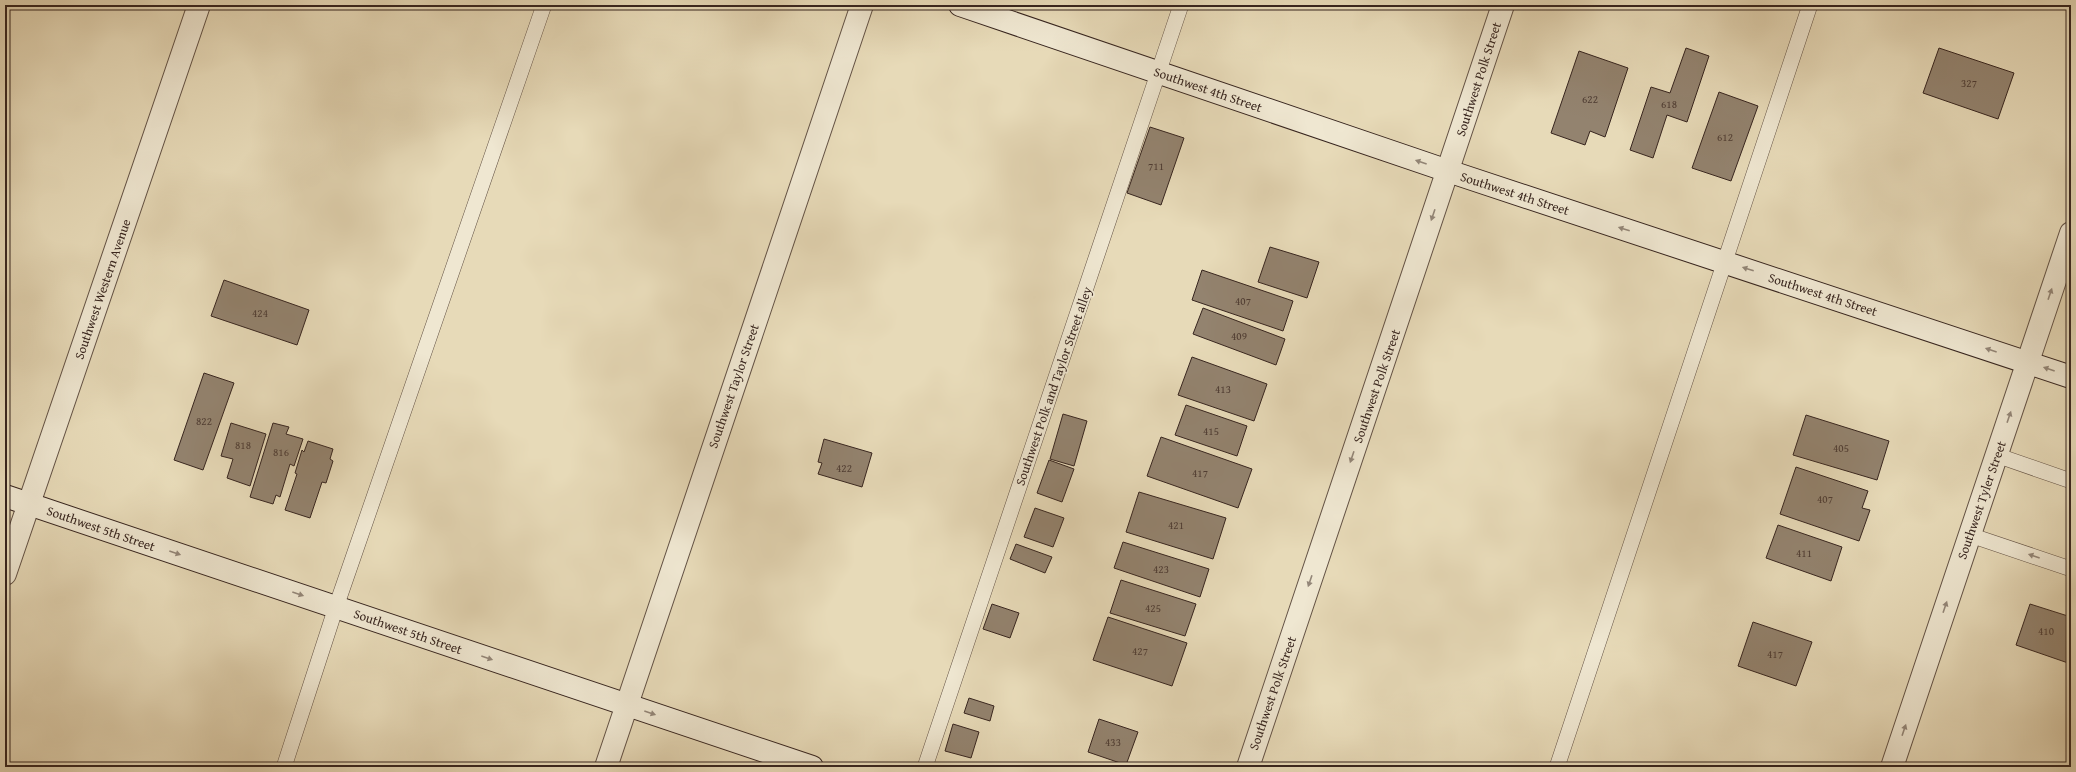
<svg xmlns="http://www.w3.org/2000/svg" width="2076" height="772" font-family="'Gentium Book Plus',serif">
<rect width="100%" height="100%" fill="#e7dab8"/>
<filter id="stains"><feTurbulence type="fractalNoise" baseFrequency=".005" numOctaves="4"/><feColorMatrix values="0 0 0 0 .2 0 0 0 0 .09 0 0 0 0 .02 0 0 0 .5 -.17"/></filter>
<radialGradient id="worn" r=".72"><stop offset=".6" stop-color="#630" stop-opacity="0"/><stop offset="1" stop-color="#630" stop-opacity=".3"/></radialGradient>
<g fill="#93836f" stroke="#37251f">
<polygon points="1686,48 1709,56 1687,122 1667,115 1653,158 1630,150 1651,87 1670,93"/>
<polygon points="1939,48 2014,73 1998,119 1923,93"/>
<polygon points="1579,51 1628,68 1605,137 1590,131 1585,145 1551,133"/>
<polygon points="1719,92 1758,106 1731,181 1692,168"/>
<polygon points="1150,127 1184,138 1161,205 1127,193"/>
<polygon points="1270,247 1319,262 1307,298 1258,282"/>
<polygon points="1202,270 1293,301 1283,331 1192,300"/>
<polygon points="224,280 309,310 297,345 211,316"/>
<polygon points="1203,308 1285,339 1276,365 1193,334"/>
<polygon points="1192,357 1267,384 1254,421 1178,395"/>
<polygon points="204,373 234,383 203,470 174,460"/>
<polygon points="1186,405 1247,426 1237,456 1175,435"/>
<polygon points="1063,414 1087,421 1074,466 1050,459"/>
<polygon points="1806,415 1889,441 1877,480 1793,455"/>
<polygon points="231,423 266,434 250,486 227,478 233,459 221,456"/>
<polygon points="273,423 289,427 286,434 303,439 294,466 290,464 280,497 276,495 273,504 250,497"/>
<polygon points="1161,437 1252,469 1238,508 1147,476"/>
<polygon points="824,439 872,453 862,487 818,474 822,463 818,462"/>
<polygon points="308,441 333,449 330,459 333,461 326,483 322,482 310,518 285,510 297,474 295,473 302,450 304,452"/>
<polygon points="1049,460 1074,469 1062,502 1037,493"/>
<polygon points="1796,467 1868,491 1862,508 1870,510 1859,541 1780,514"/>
<polygon points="1139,492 1226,518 1213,559 1126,532"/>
<polygon points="1035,508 1064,518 1053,547 1024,537"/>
<polygon points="1778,525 1842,547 1831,581 1766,558"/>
<polygon points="1123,542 1209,569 1200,597 1114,568"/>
<polygon points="1016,544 1052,557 1045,573 1010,559"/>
<polygon points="1121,580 1196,604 1185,636 1110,613"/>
<polygon points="992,604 1019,613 1010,638 983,629"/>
<polygon points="2030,604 2071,617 2071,664 2016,645"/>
<polygon points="1108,617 1187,643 1172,686 1093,660"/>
<polygon points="1753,622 1812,642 1796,686 1738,666"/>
<polygon points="969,698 994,706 990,721 964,713"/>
<polygon points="1099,719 1138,732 1126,765 1088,752"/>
<polygon points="953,724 979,732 971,758 945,751"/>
</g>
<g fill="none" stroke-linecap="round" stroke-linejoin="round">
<g stroke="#635245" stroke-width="16">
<g id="lane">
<polyline points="1996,455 2071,481"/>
<polyline points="1970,535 2071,569"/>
<polyline points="284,767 336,607 544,5"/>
<polyline points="925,767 1181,5"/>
<polyline points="1557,767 1810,5"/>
</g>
</g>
<g stroke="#635245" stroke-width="24">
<g id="street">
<polyline points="5,574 199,5"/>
<polyline points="606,767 862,5"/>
<polyline points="1248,767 1503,5"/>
<polyline points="1892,767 2071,233"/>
</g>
</g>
<g stroke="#37251f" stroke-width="24">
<g id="secondary">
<polyline points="960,5 1448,171 2071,377"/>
<polyline points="5,496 812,767"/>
</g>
</g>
<use href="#lane" stroke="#efe7d1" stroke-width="15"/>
<use href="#street" stroke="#efe7d1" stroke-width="22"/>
<use href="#secondary" stroke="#efe7d1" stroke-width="22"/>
</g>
<defs><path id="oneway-solid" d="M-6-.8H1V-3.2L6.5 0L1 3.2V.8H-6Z"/></defs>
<g fill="#938678">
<use href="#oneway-solid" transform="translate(1421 162) rotate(-161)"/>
<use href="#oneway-solid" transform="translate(1433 215) rotate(109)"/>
<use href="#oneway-solid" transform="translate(1624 229) rotate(-162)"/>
<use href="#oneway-solid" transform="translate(1748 269) rotate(-162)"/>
<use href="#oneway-solid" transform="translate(2050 294) rotate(-71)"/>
<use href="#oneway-solid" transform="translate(1991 350) rotate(-161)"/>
<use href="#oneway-solid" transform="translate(2049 369) rotate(-161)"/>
<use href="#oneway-solid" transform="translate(2009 417) rotate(-71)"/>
<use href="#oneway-solid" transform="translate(1352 457) rotate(109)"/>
<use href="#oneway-solid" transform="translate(175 553) rotate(19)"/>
<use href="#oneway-solid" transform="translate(2034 556) rotate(-161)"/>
<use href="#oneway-solid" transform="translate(1310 581) rotate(109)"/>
<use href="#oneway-solid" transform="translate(298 594) rotate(19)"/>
<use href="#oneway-solid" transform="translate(1945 607) rotate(-71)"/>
<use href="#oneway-solid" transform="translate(487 658) rotate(19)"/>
<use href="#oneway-solid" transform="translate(650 713) rotate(19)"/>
<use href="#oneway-solid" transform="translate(1904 730) rotate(-71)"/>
</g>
<g text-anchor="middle" stroke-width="3.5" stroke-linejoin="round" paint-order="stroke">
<g font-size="11" fill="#4e3c33">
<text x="1969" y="87">327</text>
<text x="1590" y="103">622</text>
<text x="1669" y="108">618</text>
<text x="1725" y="141">612</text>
<text x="1156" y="170">711</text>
<text x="1243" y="305">407</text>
<text x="260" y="317">424</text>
<text x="1239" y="340">409</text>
<text x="1223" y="393">413</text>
<text x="204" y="425">822</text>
<text x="1211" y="435">415</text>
<text x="243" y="449">818</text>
<text x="1841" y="452">405</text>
<text x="281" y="456">816</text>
<text x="844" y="472">422</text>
<text x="1200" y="477">417</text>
<text x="1825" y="503">407</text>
<text x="1176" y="529">421</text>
<text x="1804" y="557">411</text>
<text x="1161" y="573">423</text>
<text x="1153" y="612">425</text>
<text x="2046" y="635">410</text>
<text x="1140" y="655">427</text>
<text x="1775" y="658">417</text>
<text x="1113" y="746">433</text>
</g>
<g font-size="13" fill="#37251f" stroke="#efe7d1">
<text transform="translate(1478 79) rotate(-72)" y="5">Southwest Polk Street</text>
<text transform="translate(1208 89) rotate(19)" y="5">Southwest 4th Street</text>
<text transform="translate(1515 193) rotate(18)" y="5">Southwest 4th Street</text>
<text transform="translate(102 289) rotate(-71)" y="5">Southwest Western Avenue</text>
<text transform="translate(1823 294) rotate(18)" y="5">Southwest 4th Street</text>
<text transform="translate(733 386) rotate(-71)" y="5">Southwest Taylor Street</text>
<text transform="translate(1053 386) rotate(-71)" y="5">Southwest Polk and Taylor Street alley</text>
<text transform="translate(1376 386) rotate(-71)" y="5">Southwest Polk Street</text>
<text transform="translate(1981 500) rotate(-71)" y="5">Southwest Tyler Street</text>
<text transform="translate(101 528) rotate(19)" y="5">Southwest 5th Street</text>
<text transform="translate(408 631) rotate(19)" y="5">Southwest 5th Street</text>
<text transform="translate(1272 693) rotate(-71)" y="5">Southwest Polk Street</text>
</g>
</g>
<rect width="2076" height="772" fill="none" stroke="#e7dab8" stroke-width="20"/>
<rect x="6" y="6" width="2064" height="760" fill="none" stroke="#37251f" stroke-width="2"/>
<rect x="10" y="10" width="2056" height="752" fill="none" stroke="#37251f"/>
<rect width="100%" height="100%" filter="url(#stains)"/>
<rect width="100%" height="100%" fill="url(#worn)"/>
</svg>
